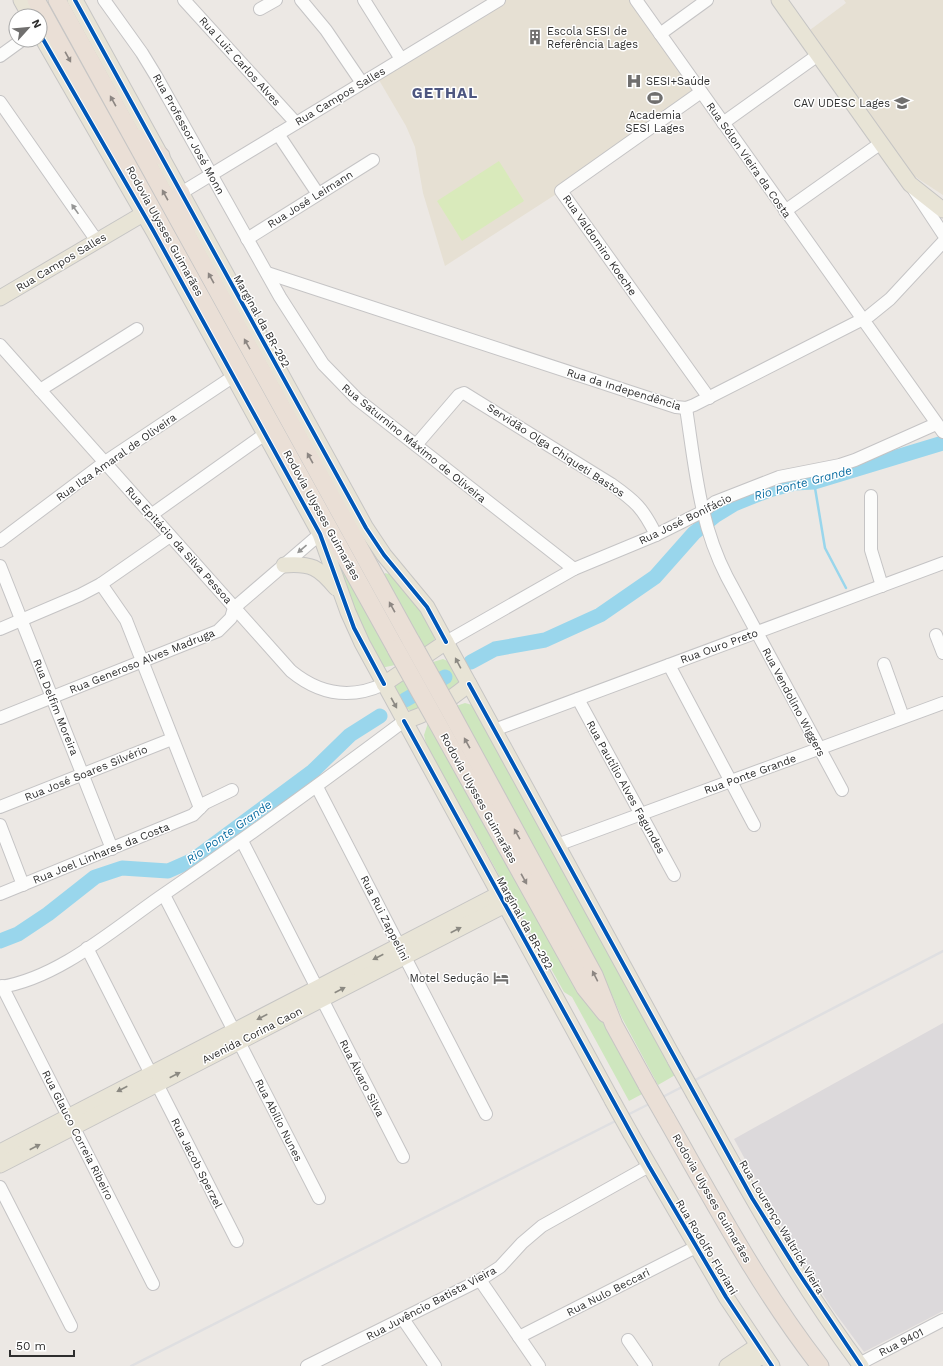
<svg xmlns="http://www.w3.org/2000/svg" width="943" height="1366" font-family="'Work Sans',sans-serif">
<rect width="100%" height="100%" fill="#ece8e4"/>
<polygon fill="#dcd9db" points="943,1023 943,1311 864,1352 833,1310 797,1255 734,1139"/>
<g fill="#e6e0d3">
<polygon points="498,0 636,0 701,92 561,191 445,266 423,193 415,147 406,126 376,75"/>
<polygon points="844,0 943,0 943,195 914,176 810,30 846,3"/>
</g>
<g fill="#cee6be">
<polygon points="337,556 396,662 395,665 381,668 365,638 336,559"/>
<path d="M385,573L389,574C400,585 439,626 434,642L424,650L384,578Z"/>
<polygon points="443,659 452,663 461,685 449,693 433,662"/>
<path d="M407,677L424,707L412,711C402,708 394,695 395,685Z"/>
<polygon points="465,703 472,705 677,1074 658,1085 622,1018 601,971 456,706"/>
<polygon points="428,723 583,994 606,1027 644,1093 629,1101 572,997 564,992 426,744 424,735"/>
</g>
<polygon fill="#d9eabb" points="499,161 524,201 462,241 437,201"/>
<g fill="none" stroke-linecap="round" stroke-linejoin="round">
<polyline stroke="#99d6ec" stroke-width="2.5" points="814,482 825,548 846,588"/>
<g stroke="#99d6ec" stroke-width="15">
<polyline points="471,662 495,649 545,640 600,615 655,577 694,533 716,515 734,504 769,490 795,483 814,482 943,443"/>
<polyline points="405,700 445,677"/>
<polyline points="0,941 18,934 48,914 95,877 122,868 168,871 193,860 313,771 350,735 380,716"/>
</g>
<g stroke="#c5c4c5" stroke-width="14">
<g id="minor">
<polyline points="104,0 142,53 156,76 280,297 323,364 357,399 574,569"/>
<polyline points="184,0 296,123"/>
<polyline points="301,0 326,30 362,83"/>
<polyline points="364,0 401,59"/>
<polyline points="636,0 943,432"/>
<polyline points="260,9 276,0"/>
<polyline points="660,34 707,0"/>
<polyline points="0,56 22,40"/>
<polyline points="701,92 561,191 709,398"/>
<polyline points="0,102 97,241"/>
<polyline points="723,123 818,55"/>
<polyline points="278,134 318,194"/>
<polyline points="914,190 943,234"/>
<polyline points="181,193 499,0"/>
<polyline points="785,211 881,143"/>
<polyline points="247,239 373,160"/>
<polyline points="267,273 676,407 686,408 694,405 869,316 890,299 943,242"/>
<path d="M0,345L291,671C319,694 350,700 384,684"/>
<polyline points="40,390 137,329"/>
<path d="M686,408C695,466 699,523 727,577L842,790"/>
<path d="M416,445L459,395L464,393L611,484C635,501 643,508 656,535"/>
<polyline points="871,496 871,550 882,586"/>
<polyline points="151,515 265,434"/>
<polyline points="0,541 105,462 234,376"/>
<polyline points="0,566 112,849"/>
<polyline points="101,584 126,620 200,808"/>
<polyline points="0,629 80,595 101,584 170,536"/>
<polyline points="936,635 943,653"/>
<polyline points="446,642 574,569 656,535 702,512 715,502 779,477 840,465 855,460 936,424"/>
<polyline points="884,664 903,717"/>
<polyline points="669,665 754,825"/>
<polyline points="578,699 674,875"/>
<polyline points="0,718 218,631 231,618 234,608 320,534"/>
<polyline points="494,730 943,563"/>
<polyline points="317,787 486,1114"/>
<polyline points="0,807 172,739"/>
<polyline points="0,825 23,885"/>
<polyline points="242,841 317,988"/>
<polyline points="557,845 943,703"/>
<polyline points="0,894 193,815 205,803 232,790"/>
<polyline points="164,895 234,1031"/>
<polyline points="87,948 151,1074"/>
<polyline points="2,986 153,1284"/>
<path d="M0,987C57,979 114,929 160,897C243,840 324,781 404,721"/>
<polyline points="322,999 403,1157"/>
<polyline points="239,1042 319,1198"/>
<polyline points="157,1084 237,1241"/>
<polyline points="0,1187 71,1326"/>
<polyline points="480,1280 539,1366"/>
<polyline points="403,1319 435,1366"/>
<polyline points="519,1337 696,1247"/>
<polyline points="628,1340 646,1366"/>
<polyline points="859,1364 943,1320"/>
<polyline points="307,1366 480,1280 500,1267 522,1243 542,1226 649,1166"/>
</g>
</g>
<g stroke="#c6c5c4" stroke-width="17">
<g id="major">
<polyline points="21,0 30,16"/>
<polyline points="75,0 366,528 384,555 427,607 446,642 675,1060"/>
<polyline points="779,0 910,184 943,210"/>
<polyline points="40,34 154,232 320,534 348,612 362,643 612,1100"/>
<polyline points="0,298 143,214"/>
<path d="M284,565C311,563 319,567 336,588"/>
<polyline points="384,684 446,642"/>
<path d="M404,721C428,715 450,700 469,684"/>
<path d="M694,1094C746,1187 797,1281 861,1366"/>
<polyline points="631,1134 726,1297 772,1366"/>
<polyline points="0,1152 499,894"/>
<polyline points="0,1165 505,905"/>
<polyline points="727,1366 757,1346"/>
<polyline points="747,1366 763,1355"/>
</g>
</g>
<g stroke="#c6c5c4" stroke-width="19">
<g id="highway">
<polyline points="36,0 396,649"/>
<polyline points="57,0 411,641"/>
<polyline points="135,137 161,156"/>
<polyline points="181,193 188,226"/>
<polyline points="449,709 594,975 614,1025 647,1085"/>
<polyline points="434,717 585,988 606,1014"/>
<path d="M666,1118C714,1202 760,1289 820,1366"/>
</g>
</g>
<use href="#minor" stroke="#fcfcfb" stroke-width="12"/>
<use href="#major" stroke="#e8e4d6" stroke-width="15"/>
<use href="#highway" stroke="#eadfd6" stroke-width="17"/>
<polyline stroke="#dfdfe1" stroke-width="2.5" points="131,1366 655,1101 943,951"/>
<g stroke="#c6c5c4" stroke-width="17" stroke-linecap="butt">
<g id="major-bridge">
<polyline points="675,1060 694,1094"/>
<polyline points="612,1100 631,1134"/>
</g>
</g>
<g stroke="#c6c5c4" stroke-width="19" stroke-linecap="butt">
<g id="highway-bridge">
<polyline points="411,641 449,709"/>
<polyline points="396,649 434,717"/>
<polyline points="647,1085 666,1118"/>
</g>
</g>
<use href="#major-bridge" stroke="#e8e4d6" stroke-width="15"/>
<use href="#highway-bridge" stroke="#eadfd6" stroke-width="17"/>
<g stroke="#fff" stroke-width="6">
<g id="cycleway">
<polyline points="75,0 366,528 384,555 427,607 446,642"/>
<polyline points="40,34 154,232 320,534 354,628 384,684"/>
<polyline points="469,684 752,1198 798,1272 861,1366"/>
<polyline points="404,721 649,1166 726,1297 772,1366"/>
</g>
</g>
<use href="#cycleway" stroke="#0057b8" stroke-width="4"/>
</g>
<defs><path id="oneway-solid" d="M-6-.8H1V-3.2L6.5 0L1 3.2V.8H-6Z"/></defs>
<g fill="#8c8682">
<use href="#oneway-solid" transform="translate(68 57) rotate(61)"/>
<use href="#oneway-solid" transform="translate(113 101) rotate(-119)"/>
<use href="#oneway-solid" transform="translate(165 195) rotate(-119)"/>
<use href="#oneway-solid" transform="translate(211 278) rotate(-119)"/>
<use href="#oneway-solid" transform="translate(247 344) rotate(-119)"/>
<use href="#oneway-solid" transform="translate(310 458) rotate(-119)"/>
<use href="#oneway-solid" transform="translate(392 607) rotate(-119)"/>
<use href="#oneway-solid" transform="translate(467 743) rotate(-119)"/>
<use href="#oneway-solid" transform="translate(517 834) rotate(-119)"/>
<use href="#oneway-solid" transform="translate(524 879) rotate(61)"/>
<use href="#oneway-solid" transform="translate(595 976) rotate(-117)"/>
</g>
<g fill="#959594">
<use href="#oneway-solid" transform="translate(75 209) rotate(-125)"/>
<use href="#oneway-solid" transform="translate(302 549) rotate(139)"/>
</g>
<g fill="#8b8982">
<use href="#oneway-solid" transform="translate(458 663) rotate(-118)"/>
<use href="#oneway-solid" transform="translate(394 703) rotate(61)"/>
<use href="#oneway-solid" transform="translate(456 930) rotate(-27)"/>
<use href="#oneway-solid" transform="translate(378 957) rotate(153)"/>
<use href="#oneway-solid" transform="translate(340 990) rotate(-27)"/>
<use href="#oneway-solid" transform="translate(262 1017) rotate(153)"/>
<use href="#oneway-solid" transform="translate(175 1075) rotate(-27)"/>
<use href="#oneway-solid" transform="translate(122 1089) rotate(153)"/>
<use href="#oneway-solid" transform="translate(35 1147) rotate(-27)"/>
</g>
<defs>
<g id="building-bare" transform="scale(1.2)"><path d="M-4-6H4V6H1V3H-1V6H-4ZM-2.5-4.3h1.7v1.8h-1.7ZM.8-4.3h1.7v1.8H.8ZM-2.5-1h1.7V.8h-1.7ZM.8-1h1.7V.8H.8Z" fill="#706f6e" stroke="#fff" stroke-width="2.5" paint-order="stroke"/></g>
<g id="hospital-bare" transform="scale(1.2)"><path d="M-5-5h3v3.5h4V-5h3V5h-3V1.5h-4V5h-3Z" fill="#706f6e" stroke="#fff" stroke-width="2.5" paint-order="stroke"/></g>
<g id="stadium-bare" transform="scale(1.2)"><path d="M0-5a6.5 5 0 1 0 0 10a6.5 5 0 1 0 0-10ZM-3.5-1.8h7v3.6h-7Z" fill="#706f6e" stroke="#fff" stroke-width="2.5" paint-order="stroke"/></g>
<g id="university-bare" transform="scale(1.2)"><path d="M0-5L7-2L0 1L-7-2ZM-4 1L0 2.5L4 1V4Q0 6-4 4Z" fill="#706f6e" stroke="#fff" stroke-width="2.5" paint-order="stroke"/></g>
<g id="hotel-bare" transform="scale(1.2)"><path d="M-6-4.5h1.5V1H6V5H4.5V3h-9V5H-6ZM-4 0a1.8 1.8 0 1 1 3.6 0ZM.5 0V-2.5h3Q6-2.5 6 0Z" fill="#706f6e" stroke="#fff" stroke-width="2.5" paint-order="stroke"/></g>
</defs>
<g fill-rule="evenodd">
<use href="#building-bare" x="535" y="37"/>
<use href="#hospital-bare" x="634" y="81"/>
<use href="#stadium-bare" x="655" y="98"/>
<use href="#university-bare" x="902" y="103"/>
<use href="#hotel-bare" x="501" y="978"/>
</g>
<g text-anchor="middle" stroke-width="3" stroke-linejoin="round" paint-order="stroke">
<g font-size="11" fill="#2e2e2e" stroke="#fff" text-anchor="start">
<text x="547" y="35">Escola SESI de<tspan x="547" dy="13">Referência Lages</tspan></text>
<text x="646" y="85">SESI+Saúde</text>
<text x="890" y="107" text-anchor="end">CAV UDESC Lages</text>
<text x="655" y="119" text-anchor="middle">Academia<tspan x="655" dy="13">SESI Lages</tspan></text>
<text x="489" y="982" text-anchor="end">Motel Sedução</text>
</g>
<g font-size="11" fill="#2e2e2e" stroke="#fff">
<text transform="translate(240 61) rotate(48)" y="4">Rua Luiz Carlos Alves</text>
<text transform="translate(340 96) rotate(-31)" y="4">Rua Campos Salles</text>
<text transform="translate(189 134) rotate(61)" y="4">Rua Professor José Monn</text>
<text transform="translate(749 160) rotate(55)" y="4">Rua Sólon Vieira da Costa</text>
<text transform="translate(310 199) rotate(-32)" y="4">Rua José Leimann</text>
<text transform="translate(165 231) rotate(61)" y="4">Rodovia Ulysses Guimarães</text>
<text transform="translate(600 245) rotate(55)" y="4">Rua Valdomiro Koeche</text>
<text transform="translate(61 262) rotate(-31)" y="4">Rua Campos Salles</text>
<text transform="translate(262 321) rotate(61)" y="4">Marginal da BR-282</text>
<text transform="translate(624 389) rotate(17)" y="4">Rua da Independência</text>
<text transform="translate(414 443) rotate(39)" y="4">Rua Saturnino Máximo de Oliveira</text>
<text transform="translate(556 450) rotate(33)" y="4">Servidão Olga Chiqueti Bastos</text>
<text transform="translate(116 457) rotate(-35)" y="4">Rua Ilza Amaral de Oliveira</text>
<text transform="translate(322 515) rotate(61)" y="4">Rodovia Ulysses Guimarães</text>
<text transform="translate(685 519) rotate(-26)" y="4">Rua José Bonifácio</text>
<text transform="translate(179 545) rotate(48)" y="4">Rua Epitácio da Silva Pessoa</text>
<text transform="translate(719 646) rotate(-20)" y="4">Rua Ouro Preto</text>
<text transform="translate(142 661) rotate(-22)" y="4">Rua Generoso Alves Madruga</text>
<text transform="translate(794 702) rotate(62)" y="4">Rua Vendolino Wiggers</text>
<text transform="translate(56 707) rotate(68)" y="4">Rua Delfim Moreira</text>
<text transform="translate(86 773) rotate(-22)" y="4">Rua José Soares Silvério</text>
<text transform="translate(750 774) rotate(-20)" y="4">Rua Ponte Grande</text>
<text transform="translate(626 787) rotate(61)" y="4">Rua Pautílio Alves Fagundes</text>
<text transform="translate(479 798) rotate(61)" y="4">Rodovia Ulysses Guimarães</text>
<text transform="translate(101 853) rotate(-22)" y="4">Rua Joel Linhares da Costa</text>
<text transform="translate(385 918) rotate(63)" y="4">Rua Rui Zappelini</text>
<text transform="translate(525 923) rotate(61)" y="4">Marginal da BR-282</text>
<text transform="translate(252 1035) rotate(-27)" y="4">Avenida Corina Caon</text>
<text transform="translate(362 1078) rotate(63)" y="4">Rua Álvaro Silva</text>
<text transform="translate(279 1120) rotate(63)" y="4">Rua Abílio Nunes</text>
<text transform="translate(78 1135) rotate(63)" y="4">Rua Glauco Correia Ribeiro</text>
<text transform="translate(197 1163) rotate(63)" y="4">Rua Jacob Sperzel</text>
<text transform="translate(712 1198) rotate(60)" y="4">Rodovia Ulysses Guimarães</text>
<text transform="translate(782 1227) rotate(59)" y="4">Rua Lourenço Waltrick Vieira</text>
<text transform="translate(707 1247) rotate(59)" y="4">Rua Rodolfo Floriani</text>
<text transform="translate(608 1292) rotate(-27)" y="4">Rua Nulo Beccari</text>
<text transform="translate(431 1303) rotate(-28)" y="4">Rua Juvêncio Batista Vieira</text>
<text transform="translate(901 1342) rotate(-27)" y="4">Rua 9401</text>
</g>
<g font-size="12" font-style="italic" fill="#0d6fa3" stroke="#fff">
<text transform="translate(803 483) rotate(-15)" y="4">Rio Ponte Grande</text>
<text transform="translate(229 832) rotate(-35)" y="4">Rio Ponte Grande</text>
</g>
<g font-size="15" font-weight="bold" letter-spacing="1" fill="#4d5680" stroke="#fff">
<text x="445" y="98">GETHAL</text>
</g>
</g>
<g transform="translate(28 28) rotate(63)"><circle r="19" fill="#ffffff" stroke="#ababab"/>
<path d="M0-3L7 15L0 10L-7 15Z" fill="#706f6e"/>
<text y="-6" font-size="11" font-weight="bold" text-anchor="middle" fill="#2e2e2e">N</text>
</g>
<path d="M10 1350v6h64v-6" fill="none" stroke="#2e2e2e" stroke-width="2"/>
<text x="16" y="1350" font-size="12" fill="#2e2e2e" stroke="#ffffff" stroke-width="3" paint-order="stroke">50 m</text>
</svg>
